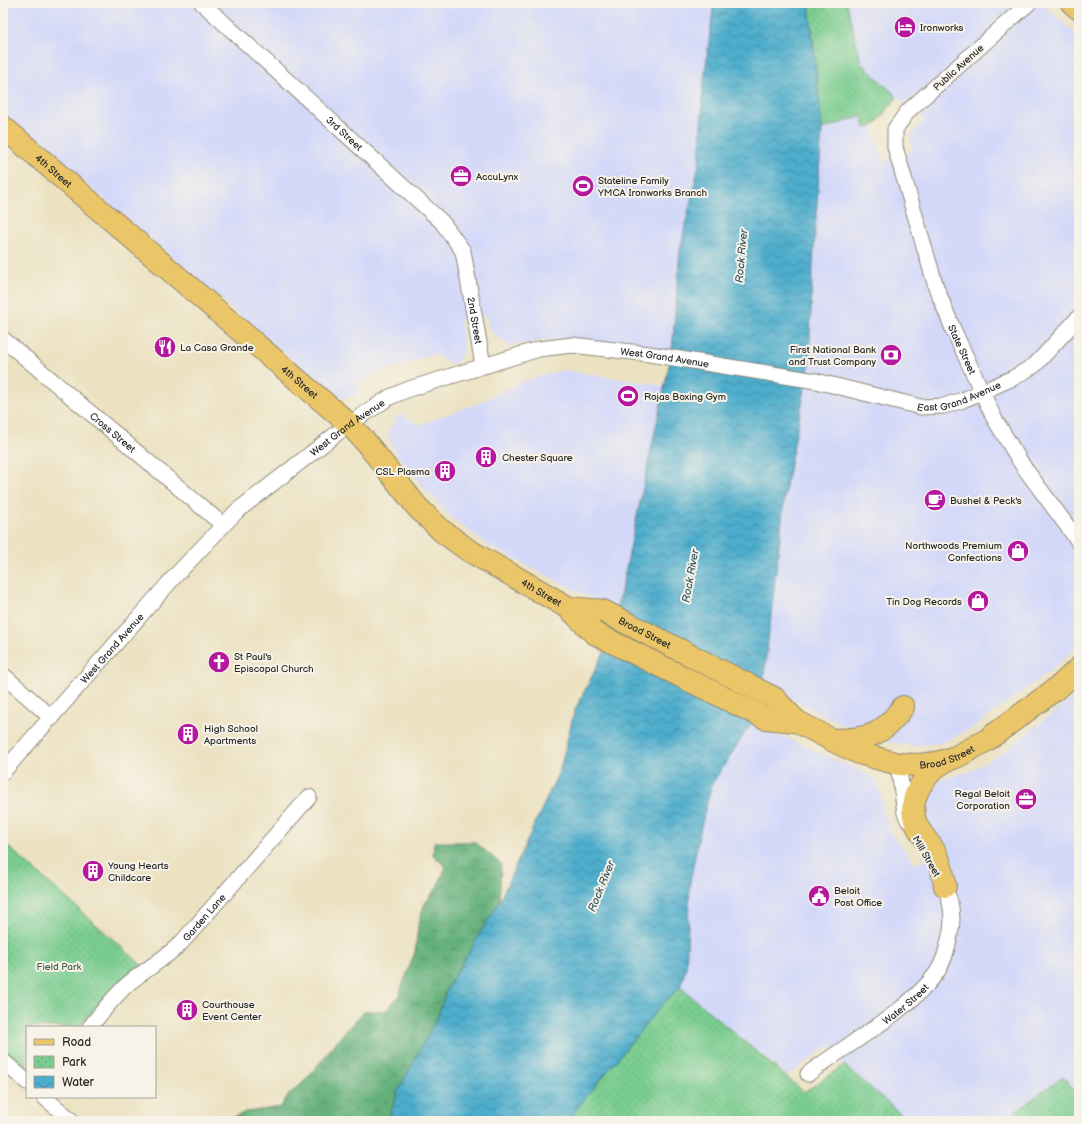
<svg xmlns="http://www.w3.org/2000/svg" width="1082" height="1124" font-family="'Balsamiq Sans',sans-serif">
<defs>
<pattern id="forest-crowns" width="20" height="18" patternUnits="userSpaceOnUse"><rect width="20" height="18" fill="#63b07a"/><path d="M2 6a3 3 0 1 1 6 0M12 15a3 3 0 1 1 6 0" fill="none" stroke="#528f64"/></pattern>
<pattern id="park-dots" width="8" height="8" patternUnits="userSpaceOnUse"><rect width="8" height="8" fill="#7acd90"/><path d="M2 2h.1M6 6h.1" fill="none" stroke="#6ab07c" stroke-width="1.8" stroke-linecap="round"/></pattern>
<pattern id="water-waves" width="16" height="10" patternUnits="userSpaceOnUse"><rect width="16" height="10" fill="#4dadcc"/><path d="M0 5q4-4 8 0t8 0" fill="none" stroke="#408da6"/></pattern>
</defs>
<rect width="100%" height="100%" fill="#f7f3e8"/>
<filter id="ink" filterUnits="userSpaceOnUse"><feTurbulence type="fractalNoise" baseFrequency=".025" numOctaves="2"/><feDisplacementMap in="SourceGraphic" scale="8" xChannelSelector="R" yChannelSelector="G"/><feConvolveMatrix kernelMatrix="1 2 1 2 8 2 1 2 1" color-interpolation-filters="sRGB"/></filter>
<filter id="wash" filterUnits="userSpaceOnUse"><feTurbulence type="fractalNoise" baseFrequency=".012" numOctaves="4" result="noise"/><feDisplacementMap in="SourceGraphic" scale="16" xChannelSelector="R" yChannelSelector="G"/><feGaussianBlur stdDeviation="0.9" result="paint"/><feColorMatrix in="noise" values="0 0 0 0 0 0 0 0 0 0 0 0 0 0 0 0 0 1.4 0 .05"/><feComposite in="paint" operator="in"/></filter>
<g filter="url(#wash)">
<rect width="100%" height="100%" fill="#ece2c2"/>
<g fill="#d3d8f9">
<polygon points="3,3 714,3 703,88 699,164 680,250 672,351 567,339 552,339 510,346 503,342 489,328 485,315 460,320 464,351 457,362 452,365 433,354 376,374 355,386 361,391 360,393 345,398 339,398 329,392 307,373 3,112"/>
<polygon points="847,3 1041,3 1079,37 1079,645 1051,670 974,727 941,743 914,746 891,743 849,728 763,684 786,485 809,368 812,279 822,129 863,116 865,128 875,125 874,130 883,161 912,151 910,136 924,120 897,97 861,63"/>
<polygon points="564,370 665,386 616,611 491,547 453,519 434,499 397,455 387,433 398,416 402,415 419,425 481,402 525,380"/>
<polygon points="1079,693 1079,1096 1062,1076 1004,1121 909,1121 844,1065 830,1045 787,1076 680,987 686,969 690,882 701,826 712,784 752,722 873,777 879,786 884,812 890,831 915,864 940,848 925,828 920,801 936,781 970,771 1002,753"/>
</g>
<path fill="url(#forest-crowns)" stroke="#476e52" d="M434,842H475L501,864L499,902L447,988L438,1016L398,1091L388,1121H231L232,1118L246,1112L281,1107C289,1090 296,1091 307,1078C327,1055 342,1032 365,1011H385L398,997L415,952L418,926L424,905L437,887L446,867L433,855Z"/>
<g fill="url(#park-dots)" stroke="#527c5e">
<polygon points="809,3 847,3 861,63 897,97 875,125 865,128 862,116 822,129"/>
<polygon points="3,842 144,967 116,985 79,1027 27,1027 27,1070 3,1048"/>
<polygon points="680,987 804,1092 844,1065 909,1121 569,1121 578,1107 660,1007"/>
<polygon points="1063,1076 1079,1096 1079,1121 1004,1121"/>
</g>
<polygon fill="url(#water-waves)" stroke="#3c6c7c" points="714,3 809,3 822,129 812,279 809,368 786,485 763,684 752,722 712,784 701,826 690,882 686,969 680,987 660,1007 578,1107 569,1121 388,1121 398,1091 438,1016 447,988 499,902 560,769 574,712 605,650 620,596 672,351 680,250 699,164 703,88"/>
</g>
<g filter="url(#ink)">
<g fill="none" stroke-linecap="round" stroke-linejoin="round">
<g stroke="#8c8676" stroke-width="17">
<g id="street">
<path id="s1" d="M202,3L442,222L463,251L483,365"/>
<path id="s2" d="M1029,3L908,111L895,129V147L936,287L953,329L994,418L1023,466L1079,542"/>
<path id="s3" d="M3,339L223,525"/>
<polyline points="3,675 52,718"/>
<polyline points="898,764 905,813 908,820"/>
<path id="s4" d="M3,772L175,576L237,511L349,424L390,397L409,389L539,349L572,345L649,354L816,381L921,407L944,406L963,400L1013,378L1035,365L1079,317"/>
<path id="s5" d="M90,1027C102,1012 114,996 129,983C146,969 166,958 182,942L309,797"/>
<polyline points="3,1061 27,1082"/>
<path id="s6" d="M808,1074C847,1044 906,1013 935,975C944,963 947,949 950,935C955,914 951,896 939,877"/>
<polyline points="44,1097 72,1121"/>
</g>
</g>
<g stroke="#8c8676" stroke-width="24">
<g id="primary">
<polyline points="1072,3 1079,9"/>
<path id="s7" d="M3,127L349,424L364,440L418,508L442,531L468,550L569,608L594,633L765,718L796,721"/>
<path id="s8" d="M569,608L603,611L774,698L796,721L832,740L859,753L898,764L918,765L937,763L956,757L987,740L1061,685L1079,668"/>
<path d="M834,740C869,739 882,736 903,707"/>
<path d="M945,886C943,876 942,865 937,856C932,844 920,835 916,823C906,799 925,773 945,761"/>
</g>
</g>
<use href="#street" stroke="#fff" stroke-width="15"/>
<use href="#primary" stroke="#ebc669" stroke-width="22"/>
</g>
</g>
<defs>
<g id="hotel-disc" transform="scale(1.15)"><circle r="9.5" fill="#b5179e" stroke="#f7f3e8"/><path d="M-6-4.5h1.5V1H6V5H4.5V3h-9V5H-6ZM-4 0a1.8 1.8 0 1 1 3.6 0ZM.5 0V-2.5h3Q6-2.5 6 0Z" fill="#fff"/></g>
<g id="office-disc" transform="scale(1.15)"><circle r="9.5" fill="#b5179e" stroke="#f7f3e8"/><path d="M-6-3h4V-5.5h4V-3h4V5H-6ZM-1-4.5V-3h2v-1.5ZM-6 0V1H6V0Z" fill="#fff"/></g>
<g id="stadium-disc" transform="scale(1.15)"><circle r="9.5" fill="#b5179e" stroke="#f7f3e8"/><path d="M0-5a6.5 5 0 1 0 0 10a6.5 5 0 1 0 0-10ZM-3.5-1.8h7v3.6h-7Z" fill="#fff"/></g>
<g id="restaurant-disc" transform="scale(1.15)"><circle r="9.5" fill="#b5179e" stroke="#f7f3e8"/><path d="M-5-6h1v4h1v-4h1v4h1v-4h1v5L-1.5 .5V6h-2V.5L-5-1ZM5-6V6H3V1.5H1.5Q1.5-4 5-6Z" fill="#fff"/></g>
<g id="bank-disc" transform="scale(1.15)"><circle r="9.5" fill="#b5179e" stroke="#f7f3e8"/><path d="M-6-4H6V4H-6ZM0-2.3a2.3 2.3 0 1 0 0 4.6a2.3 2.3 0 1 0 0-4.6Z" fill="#fff"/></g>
<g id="building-disc" transform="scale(1.15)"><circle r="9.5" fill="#b5179e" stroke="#f7f3e8"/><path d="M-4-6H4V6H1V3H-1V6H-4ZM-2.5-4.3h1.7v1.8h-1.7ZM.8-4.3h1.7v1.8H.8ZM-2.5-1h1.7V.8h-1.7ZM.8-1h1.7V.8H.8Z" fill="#fff"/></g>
<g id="cafe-disc" transform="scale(1.15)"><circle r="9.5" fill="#b5179e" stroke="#f7f3e8"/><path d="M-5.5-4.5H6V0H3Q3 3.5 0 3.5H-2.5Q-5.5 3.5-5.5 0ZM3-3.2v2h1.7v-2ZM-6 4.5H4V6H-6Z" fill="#fff"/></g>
<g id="shop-disc" transform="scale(1.15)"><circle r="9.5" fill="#b5179e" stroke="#f7f3e8"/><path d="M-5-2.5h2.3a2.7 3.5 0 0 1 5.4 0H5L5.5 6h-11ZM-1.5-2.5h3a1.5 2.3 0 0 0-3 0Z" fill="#fff"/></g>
<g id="church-disc" transform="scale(1.15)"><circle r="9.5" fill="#b5179e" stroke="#f7f3e8"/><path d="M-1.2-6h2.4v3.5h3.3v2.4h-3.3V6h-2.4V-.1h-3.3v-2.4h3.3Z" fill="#fff"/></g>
<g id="civic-disc" transform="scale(1.15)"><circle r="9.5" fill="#b5179e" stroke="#f7f3e8"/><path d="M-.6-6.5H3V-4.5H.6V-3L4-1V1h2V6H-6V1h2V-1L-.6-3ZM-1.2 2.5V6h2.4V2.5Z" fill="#fff"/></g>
</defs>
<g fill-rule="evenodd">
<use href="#hotel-disc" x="905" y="27"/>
<use href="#office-disc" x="461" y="176"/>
<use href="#stadium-disc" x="583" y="186"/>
<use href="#restaurant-disc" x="165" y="347"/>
<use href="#bank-disc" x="891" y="355"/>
<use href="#stadium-disc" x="628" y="396"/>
<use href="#building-disc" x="486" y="457"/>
<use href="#building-disc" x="445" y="471"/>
<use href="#cafe-disc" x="935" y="500"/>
<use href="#shop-disc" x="1018" y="551"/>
<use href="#shop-disc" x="978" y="601"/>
<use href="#church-disc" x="219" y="662"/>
<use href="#building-disc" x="188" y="734"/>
<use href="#office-disc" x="1026" y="799"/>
<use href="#building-disc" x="93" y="871"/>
<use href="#civic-disc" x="819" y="896"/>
<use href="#building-disc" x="187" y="1010"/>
</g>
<g text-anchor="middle" stroke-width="4" stroke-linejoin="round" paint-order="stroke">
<g font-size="10" fill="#2b2b2b" stroke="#f7f3e8" text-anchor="start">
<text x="920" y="31">Ironworks</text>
<text x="476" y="180">AccuLynx</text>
<text x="598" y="184">Stateline Family<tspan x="598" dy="12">YMCA Ironworks Branch</tspan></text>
<text x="180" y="351">La Casa Grande</text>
<text x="876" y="353" text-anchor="end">First National Bank<tspan x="876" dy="12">and Trust Company</tspan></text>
<text x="644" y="400">Rojas Boxing Gym</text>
<text x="502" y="461">Chester Square</text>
<text x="430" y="475" text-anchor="end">CSL Plasma</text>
<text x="950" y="504">Bushel &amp; Peck's</text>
<text x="1002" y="549" text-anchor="end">Northwoods Premium<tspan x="1002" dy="12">Confections</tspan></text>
<text x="962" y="605" text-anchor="end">Tin Dog Records</text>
<text x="234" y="660">St Paul's<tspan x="234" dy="12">Episcopal Church</tspan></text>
<text x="204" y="732">High School<tspan x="204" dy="12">Apartments</tspan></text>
<text x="1010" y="797" text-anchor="end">Regal Beloit<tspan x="1010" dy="12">Corporation</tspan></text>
<text x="108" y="869">Young Hearts<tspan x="108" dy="12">Childcare</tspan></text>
<text x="834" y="894">Beloit<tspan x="834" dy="12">Post Office</tspan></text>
<text x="202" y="1008">Courthouse<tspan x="202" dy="12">Event Center</tspan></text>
</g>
<g font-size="10" fill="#2b2b2b" stroke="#f7f3e8">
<text transform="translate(958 67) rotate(-42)" y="4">Public Avenue</text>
<text dy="4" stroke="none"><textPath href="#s1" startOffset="193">3rd Street</textPath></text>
<text dy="4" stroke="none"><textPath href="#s7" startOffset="67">4th Street</textPath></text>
<text dy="4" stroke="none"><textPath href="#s1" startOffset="431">2nd Street</textPath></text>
<text dy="4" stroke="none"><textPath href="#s2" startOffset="416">State Street</textPath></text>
<text dy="4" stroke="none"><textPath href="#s4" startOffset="825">West Grand Avenue</textPath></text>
<text dy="4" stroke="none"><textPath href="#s7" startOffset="391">4th Street</textPath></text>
<text dy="4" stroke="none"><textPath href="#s4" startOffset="1126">East Grand Avenue</textPath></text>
<text dy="4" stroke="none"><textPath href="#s4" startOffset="489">West Grand Avenue</textPath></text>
<text dy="4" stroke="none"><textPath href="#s3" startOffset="144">Cross Street</textPath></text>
<text dy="4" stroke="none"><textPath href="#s7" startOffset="715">4th Street</textPath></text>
<text dy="4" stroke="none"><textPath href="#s8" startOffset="81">Broad Street</textPath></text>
<text dy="4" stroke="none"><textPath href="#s4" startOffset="165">West Grand Avenue</textPath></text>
<text dy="4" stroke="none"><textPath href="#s8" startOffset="419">Broad Street</textPath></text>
<text transform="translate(927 856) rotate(60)" y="4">Mill Street</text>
<text dy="4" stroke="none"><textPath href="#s5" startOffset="159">Garden Lane</textPath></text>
<text dy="4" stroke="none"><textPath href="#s6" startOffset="120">Water Street</textPath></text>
</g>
<g font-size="10" fill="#435c49" stroke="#f7f3e8">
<text x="59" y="970">Field Park</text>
</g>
<g font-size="11" font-style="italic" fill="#375863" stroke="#f7f3e8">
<text transform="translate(741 256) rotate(-85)" y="4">Rock River</text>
<text transform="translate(690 576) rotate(-80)" y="4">Rock River</text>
<text transform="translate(601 886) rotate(-68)" y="4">Rock River</text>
</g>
</g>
<rect width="1082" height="1124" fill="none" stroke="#f7f3e8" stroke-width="16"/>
<rect x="26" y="1026" width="130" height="72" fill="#f7f3e8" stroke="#a5a39c"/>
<rect x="34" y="1039" width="20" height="6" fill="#ebc669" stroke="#a5a39c"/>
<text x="62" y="1046" font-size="12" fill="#2b2b2b">Road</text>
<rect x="34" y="1056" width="20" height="12" fill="url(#park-dots)" stroke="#a5a39c"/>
<text x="62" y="1066" font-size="12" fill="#2b2b2b">Park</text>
<rect x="34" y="1076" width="20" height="12" fill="url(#water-waves)" stroke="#a5a39c"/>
<text x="62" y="1086" font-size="12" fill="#2b2b2b">Water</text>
</svg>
